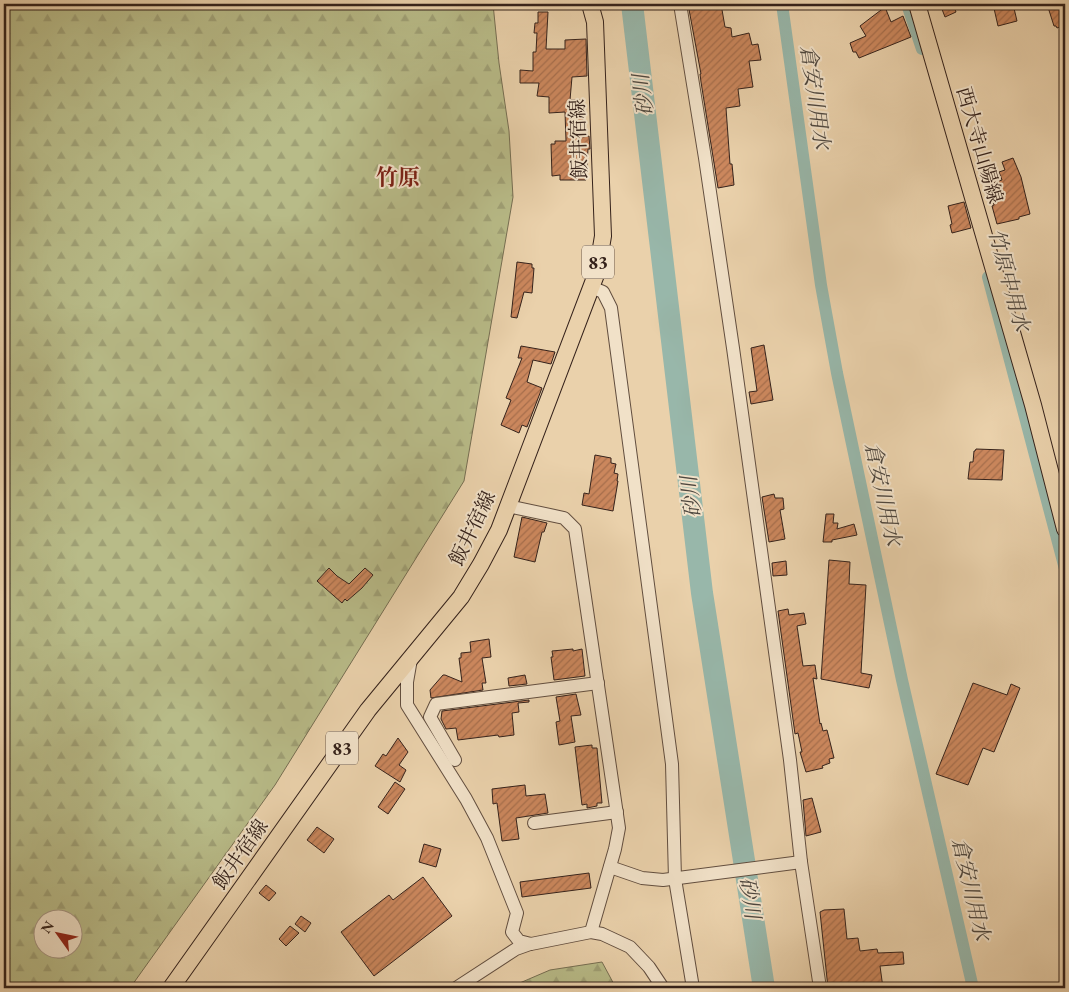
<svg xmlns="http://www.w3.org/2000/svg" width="1069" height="992" font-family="'EB Garamond','Noto Serif JP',serif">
<defs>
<pattern id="forest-firs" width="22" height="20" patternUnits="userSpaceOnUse" patternTransform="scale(1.25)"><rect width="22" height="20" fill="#b8bb88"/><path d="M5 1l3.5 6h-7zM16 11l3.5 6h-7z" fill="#9fa075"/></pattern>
<pattern id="building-hatch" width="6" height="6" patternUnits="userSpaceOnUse" patternTransform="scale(1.25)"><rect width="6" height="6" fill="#cb875d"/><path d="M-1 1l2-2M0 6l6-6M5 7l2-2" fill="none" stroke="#a66e4c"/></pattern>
</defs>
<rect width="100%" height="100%" fill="#ead1ab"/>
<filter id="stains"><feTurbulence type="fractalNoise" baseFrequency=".004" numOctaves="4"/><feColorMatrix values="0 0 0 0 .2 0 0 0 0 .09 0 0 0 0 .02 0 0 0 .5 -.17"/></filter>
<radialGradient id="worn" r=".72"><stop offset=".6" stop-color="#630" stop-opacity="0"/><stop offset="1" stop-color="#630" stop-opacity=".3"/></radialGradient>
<g fill="url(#forest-firs)" stroke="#766e52" fill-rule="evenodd">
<path d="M4,4H493L499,63L509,131L513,197L464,481L275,785L130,988H4ZM42,920H72V950H42Z"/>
<polygon points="602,962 616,988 508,988 550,970"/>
</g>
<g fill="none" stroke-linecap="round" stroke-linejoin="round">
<g stroke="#98b7aa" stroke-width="12">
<polyline points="782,4 821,285 837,373 902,680 973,988"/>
<polyline points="907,4 922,49"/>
<polyline points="988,277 1065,569"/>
</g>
<polyline stroke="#98b7aa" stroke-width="22" points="632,4 702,593 764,988"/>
</g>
<g fill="url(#building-hatch)" stroke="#35221b">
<polygon points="688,4 721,4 725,27 731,28 732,37 749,33 752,45 758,44 761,60 749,61 753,87 738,89 740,106 726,108 730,164 732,164 734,185 718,188 701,82 700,74 701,74"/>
<polygon points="940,4 953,4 956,12 945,17"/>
<polygon points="993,4 1013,4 1017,21 998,26"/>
<polygon points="1047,4 1065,4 1065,25 1057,28 1056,26 1054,26"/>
<polygon points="885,7 891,22 903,16 911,37 859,58 856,52 853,52 850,43 866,36 860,26"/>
<polygon points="538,12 548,12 546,49 565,49 565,40 586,39 587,76 572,77 570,100 581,100 581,106 583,106 583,137 589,136 590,149 588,149 586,180 560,180 560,175 552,176 551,144 555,144 555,141 566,141 565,112 549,113 549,97 537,96 539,83 520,83 520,70 533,71 533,52 536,52 537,33 534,33 535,23 538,23"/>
<polygon points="1013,158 1021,177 1030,214 1019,217 1019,219 997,224 992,206 994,205 989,184 1002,180 999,172 1005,170 1002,162"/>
<polygon points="964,202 971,228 952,233 950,225 952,224 948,206"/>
<polygon points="517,262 532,264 532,268 534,268 532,293 524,292 517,318 511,317"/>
<polygon points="764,345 773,400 751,404 749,392 757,391 751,348"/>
<polygon points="521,346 555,352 551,364 533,360 527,382 542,388 527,427 522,425 519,433 501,425 511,400 506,398 522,358 518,358"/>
<polygon points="976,449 1004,450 1002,480 968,479 970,462 973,462 974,451 975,451"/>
<polygon points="595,455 611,458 611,463 616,464 614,473 618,474 617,481 618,481 613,511 582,505 584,493 589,494"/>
<polygon points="774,494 775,498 783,498 784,509 780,510 785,539 769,542 762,497"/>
<polygon points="826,514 834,514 833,523 838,523 837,529 854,524 857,535 832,540 832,542 823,542"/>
<polygon points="522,517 547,523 544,532 542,532 535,562 514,557"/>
<polygon points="829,560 850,562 849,584 866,585 861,673 872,675 869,688 821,679"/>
<polygon points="786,561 787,575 773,576 772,563"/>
<polygon points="329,568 337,576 349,584 365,568 373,575 362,588 347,601 345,599 342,603 317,581"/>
<polygon points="788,609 789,615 804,613 806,624 797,626 803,666 815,665 817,679 813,678 820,724 821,723 823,731 827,730 834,758 829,759 830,763 822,766 823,768 806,772 800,752 802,752 798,733 795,734 778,611"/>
<polygon points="489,639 491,657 482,658 486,683 482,683 483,690 431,698 430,690 443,675 445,675 462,682 459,658 461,658 461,653 471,652 470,642"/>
<polygon points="573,649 573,651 582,649 585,676 554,680 551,657 553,657 552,651"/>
<polygon points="525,675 527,684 509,686 508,678"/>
<polygon points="973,683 1007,695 1011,684 1020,688 994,752 983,748 968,785 936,774"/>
<polygon points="576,694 581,715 571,716 575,742 559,745 556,722 560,721 556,697"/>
<polygon points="529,700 529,702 518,703 519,712 512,713 514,735 499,737 498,735 458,740 456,728 446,729 441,719 442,711"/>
<polygon points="398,738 408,752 399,765 406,770 400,782 375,766 383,754 386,756"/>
<polygon points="592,745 592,748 597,748 602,803 597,803 597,806 587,808 587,804 582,805 575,747"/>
<polygon points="395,782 405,789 388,814 378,807"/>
<polygon points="525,785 526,796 545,794 548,813 516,818 519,839 502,841 497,803 493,804 492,789"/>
<polygon points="812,798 821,832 806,836 803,800"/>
<polygon points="317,827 334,839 324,853 307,840"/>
<polygon points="424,844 441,849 436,867 419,862"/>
<polygon points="589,873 591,888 522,897 520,882"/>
<polygon points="423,877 452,916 374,976 341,932 389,895 393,900"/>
<polygon points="266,885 276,893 269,901 259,893"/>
<polygon points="844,909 847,939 858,938 860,951 877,949 878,953 903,952 904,964 880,966 883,988 870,988 870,986 854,988 828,988 820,912 824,910"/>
<polygon points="301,916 311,923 305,932 295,924"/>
<polygon points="290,926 299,933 286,946 279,939"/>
</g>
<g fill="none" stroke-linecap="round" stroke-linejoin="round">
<g stroke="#624e3f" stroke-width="14">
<g id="minor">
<polyline points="680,4 705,158 733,348 790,760 801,862 820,988"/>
<polyline points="591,287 603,292 611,308 672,764 675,879 693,988"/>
<polyline points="508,506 564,518 575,529 619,828 615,849 591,932"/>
<polyline points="411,659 407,682 407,705 466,799 487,838 517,913 512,932 519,941 531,944 591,932 602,934 630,947 649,967 663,988"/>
<polyline points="455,760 430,717 436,704 598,683"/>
<polyline points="534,823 617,812"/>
<polyline points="610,867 642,878 663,880 801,862"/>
<polyline points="456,988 516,949 530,944"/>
</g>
</g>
<g stroke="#35221b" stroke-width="18">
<g id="major">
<polyline points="917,4 1033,405 1065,529"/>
<polyline points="171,988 368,710 461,597 481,564 499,530 597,272 603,236 595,22 590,4"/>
</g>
</g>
<use href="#minor" stroke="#f1e1c8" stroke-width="12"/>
<use href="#major" stroke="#ead1ab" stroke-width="16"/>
</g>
<g text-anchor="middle" stroke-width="4" stroke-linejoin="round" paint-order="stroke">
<g fill="#f1e1c8" stroke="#6d5b4f" stroke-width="1">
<rect x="582" y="245.5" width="32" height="33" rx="4"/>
<rect x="326" y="731.5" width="32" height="33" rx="4"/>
</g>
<g font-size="19" font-weight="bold" fill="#35221b">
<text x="598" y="269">83</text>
<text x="342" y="755">83</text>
</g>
<g font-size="20" fill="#35221b" stroke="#f1e1c8">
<text transform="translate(578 139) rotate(-92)" y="7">飯井宿線</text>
<text transform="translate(980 145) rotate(74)" y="7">西大寺山陽線</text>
<text transform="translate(472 528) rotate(-64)" y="7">飯井宿線</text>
<text transform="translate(240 854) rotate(-55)" y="7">飯井宿線</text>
</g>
<g font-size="21" font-style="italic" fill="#4e473f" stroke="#f1e1c8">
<text transform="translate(643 95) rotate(-97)" y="7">砂川</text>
<text transform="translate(815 97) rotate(82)" y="7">倉安川用水</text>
<text transform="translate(1009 280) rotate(75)" y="7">竹原中用水</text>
<text transform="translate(883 494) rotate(78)" y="7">倉安川用水</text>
<text transform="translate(691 497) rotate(-97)" y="7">砂川</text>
<text transform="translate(971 889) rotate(77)" y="7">倉安川用水</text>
<text transform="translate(750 898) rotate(81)" y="7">砂川</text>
</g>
<g font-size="22" font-weight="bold" fill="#7a1f14" stroke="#f1e1c8">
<text x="398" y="185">竹原</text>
</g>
</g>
<rect width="1069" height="992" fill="none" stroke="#ead1ab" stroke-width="20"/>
<rect x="5" y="5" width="1059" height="982" fill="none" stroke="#35221b" stroke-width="2.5"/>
<rect x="10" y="10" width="1049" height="972" fill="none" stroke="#35221b"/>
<g transform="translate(58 934) rotate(303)"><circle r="24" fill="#f1e1c8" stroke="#a69583"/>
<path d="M0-4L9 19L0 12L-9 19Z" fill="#8f2418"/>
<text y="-8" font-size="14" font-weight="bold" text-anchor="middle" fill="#35221b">N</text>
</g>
<rect width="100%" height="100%" filter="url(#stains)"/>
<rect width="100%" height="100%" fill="url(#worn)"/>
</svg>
